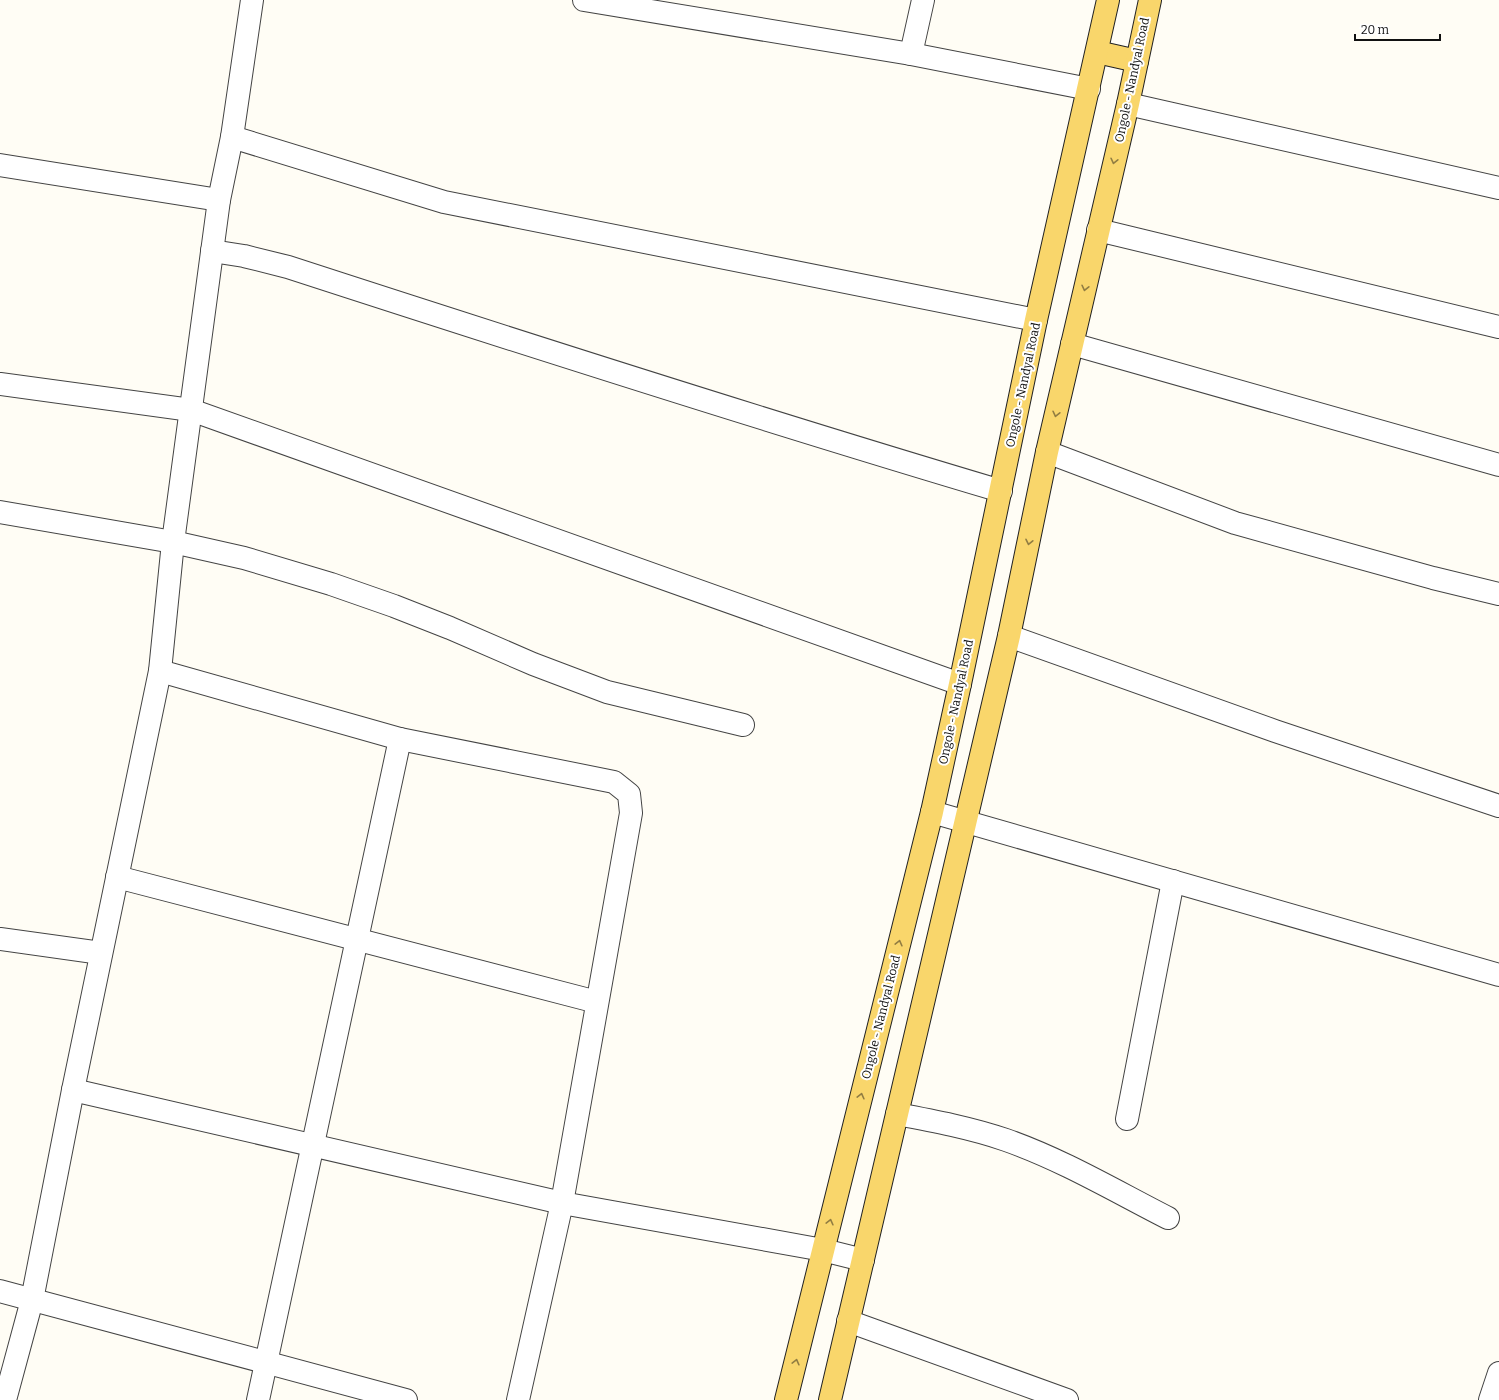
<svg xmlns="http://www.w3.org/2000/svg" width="1499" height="1400" font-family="Bitter,serif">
<rect width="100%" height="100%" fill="#fffdf5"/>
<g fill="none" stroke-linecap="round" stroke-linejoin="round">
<g stroke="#444" stroke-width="24">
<g id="minor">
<polyline points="584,0 911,54 1089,89"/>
<polyline points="911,54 923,0"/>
<polyline points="1128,104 1499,188"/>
<polyline points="232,137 444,202 1036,320"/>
<polyline points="0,165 219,200"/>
<polyline points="1098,230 1499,327"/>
<path d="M212,251L244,256L288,267C525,344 762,420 1001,491"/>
<polyline points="1072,344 1499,465"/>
<polyline points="0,384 191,410 960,684"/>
<polyline points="1047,452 1235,523 1433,578 1499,594"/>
<polyline points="0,512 173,542 244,558 331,584 394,606 450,628 533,664 607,692 743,725"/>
<polyline points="1009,636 1275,731 1499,806"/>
<polyline points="160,671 400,739 614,782 629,794 631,813 562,1203 518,1400"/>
<polyline points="932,812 1499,975"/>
<polyline points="117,877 597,1002"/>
<polyline points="0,939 101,953"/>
<polyline points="73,1090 562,1203 823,1250 863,1260"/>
<path d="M897,1114C934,1121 971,1128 1006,1140C1063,1160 1115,1191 1168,1218"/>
<polyline points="1127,1119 1173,881"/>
<polyline points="0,1291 406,1400"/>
<polyline points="848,1321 1067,1400"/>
<polyline points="5,1400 32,1300 73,1090 160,671 173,542 219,200 232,137 252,0"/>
<polyline points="258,1400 400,739"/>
<polyline points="1490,1400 1499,1373"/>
</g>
</g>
<g stroke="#222" stroke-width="24">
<g id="major">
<polyline points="1097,52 1137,61"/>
<polyline points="786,1400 932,812 960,684 1036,320 1108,0"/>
<polyline points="830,1400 1009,636 1047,452 1128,104 1150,0"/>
</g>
</g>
<use href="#minor" stroke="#fff" stroke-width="22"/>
<use href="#major" stroke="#f9d66b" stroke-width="22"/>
</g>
<defs><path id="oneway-chevron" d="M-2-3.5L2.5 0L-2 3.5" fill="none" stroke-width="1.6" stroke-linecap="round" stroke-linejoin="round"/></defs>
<g stroke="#917d42">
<use href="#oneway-chevron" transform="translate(1114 161) rotate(103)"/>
<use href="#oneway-chevron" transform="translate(1085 288) rotate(103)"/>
<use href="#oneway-chevron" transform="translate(1056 414) rotate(103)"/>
<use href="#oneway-chevron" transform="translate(1029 542) rotate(102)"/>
<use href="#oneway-chevron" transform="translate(899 943) rotate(-76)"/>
<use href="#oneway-chevron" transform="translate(861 1096) rotate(-76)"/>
<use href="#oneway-chevron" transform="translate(830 1222) rotate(-76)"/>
<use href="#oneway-chevron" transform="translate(796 1362) rotate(-76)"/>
</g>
<g text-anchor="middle" stroke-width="4" stroke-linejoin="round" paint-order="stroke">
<g font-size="12" fill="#111" stroke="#fff">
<text transform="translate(1132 80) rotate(-78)" y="4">Ongole - Nandyal Road</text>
<text transform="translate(1023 385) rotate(-78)" y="4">Ongole - Nandyal Road</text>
<text transform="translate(956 702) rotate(-78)" y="4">Ongole - Nandyal Road</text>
<text transform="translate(881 1017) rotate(-76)" y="4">Ongole - Nandyal Road</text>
</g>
</g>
<path d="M1355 34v6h85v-6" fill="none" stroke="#111111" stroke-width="2"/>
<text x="1361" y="34" font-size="12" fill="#111111" stroke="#ffffff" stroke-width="3" paint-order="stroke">20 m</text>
</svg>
